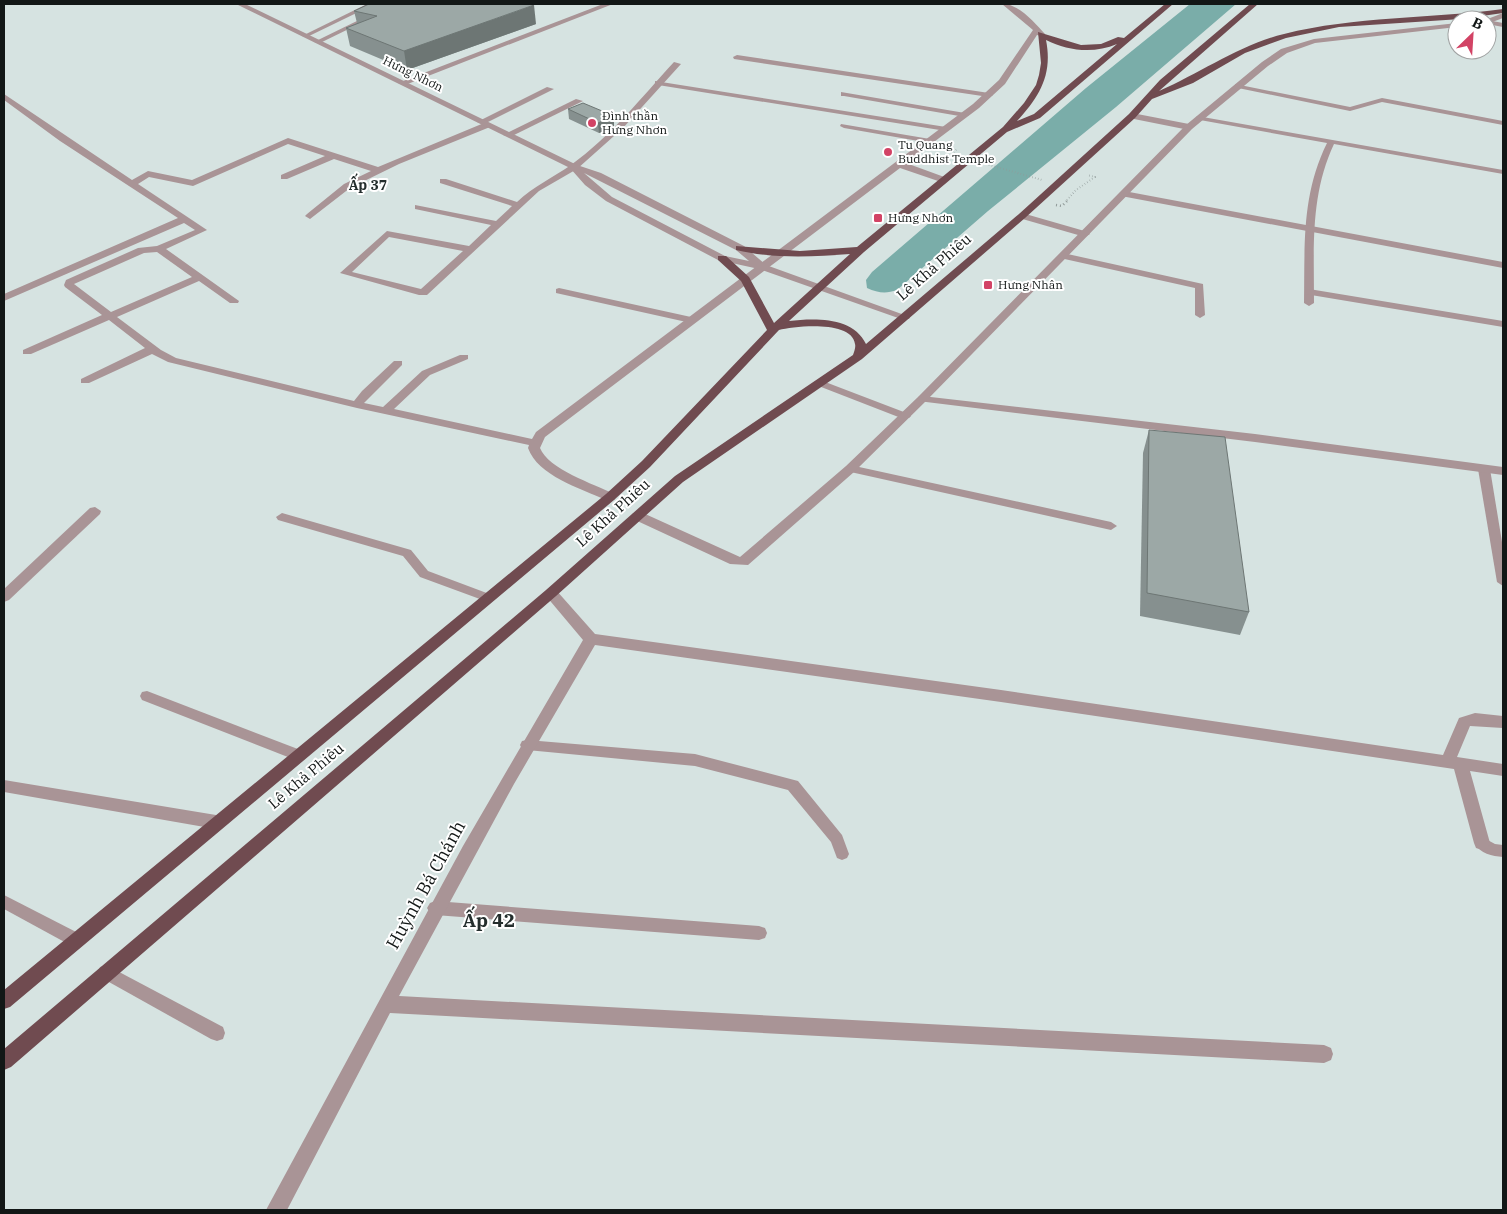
<svg xmlns="http://www.w3.org/2000/svg" width="1507" height="1214" font-family="'IBM Plex Serif',serif">
<rect width="100%" height="100%" fill="#d6e3e1"/>
<path fill="#7aada9" d="M1190,4H1236L1116,107L988,211L897,290C886,294 878,293 867,288L866,280L872,272L1086,88Z"/>
<g fill="none" stroke-linecap="round" stroke-linejoin="round">
<g stroke="#909a99" stroke-width="2" stroke-dasharray="0.5 2.5" stroke-linecap="butt">
<polyline points="947,158 957,149"/>
<polyline points="986,164 1042,180"/>
<polyline points="1067,200 1076,190 1095,177 1087,175"/>
</g>
<polyline stroke="#909a99" stroke-width="2.5" stroke-dasharray="1 3" stroke-linecap="butt" points="1056,205 1062,206 1069,199"/>
<g fill="#a99496" fill-rule="evenodd">
<polygon points="367,4 375,4 307,37 302,36"/>
<polygon points="361,19 364,21 363,22 320,43 314,42"/>
<polygon points="1487,20 1503,23 1503,27 1487,24"/>
<polygon points="737,55 989,93 993,95 989,97 734,59 733,57"/>
<polygon points="655,81 946,127 950,129 946,131 658,85 655,85"/>
<polygon points="1235,84 1350,107 1382,98 1503,121 1503,125 1382,102 1350,111 1238,88 1235,88"/>
<polygon points="547,87 554,89 484,124 477,122"/>
<polygon points="841,92 965,113 969,115 965,117 844,96 841,96"/>
<polygon points="576,99 583,101 510,137 503,135"/>
<path d="M1197,116L1503,170V174L1334,144C1310,195 1314,248 1314,303L1309,306L1304,303C1305,246 1301,196 1327,143L1200,120L1196,118Z"/>
<polygon points="841,124 930,139 934,141 930,143 844,128 840,126"/>
<polygon points="1063,253 1203,284 1205,315 1200,318 1195,315 1195,288 1060,258 1060,254"/>
<polygon points="559,288 691,317 696,320 691,323 556,293 556,289"/>
<polygon points="850,465 1111,522 1117,526 1111,530 846,471 844,469 846,467"/>
<polygon points="1484,465 1490,469 1503,548 1503,586 1497,582 1478,469"/>
<polygon points="282,513 411,550 428,571 492,595 494,598 488,602 420,577 403,556 278,520 276,517"/>
<polygon points="147,691 303,751 305,755 303,759 298,760 293,759 142,700 140,696 142,692"/>
<polygon points="527,740 695,754 798,781 842,835 849,854 847,858 842,860 837,858 831,842 788,790 695,766 527,750 522,749 520,745 522,741"/>
<path d="M1482,837L1495,844L1503,845V857C1492,856 1480,854 1475,843L1477,839Z"/>
<polygon points="4,895 82,935 84,940 82,945 76,947 70,945 4,909"/>
<polygon points="435,901 759,926 765,928 767,933 765,938 759,940 435,915 430,913 427,908 430,903"/>
<polygon points="106,965 223,1027 225,1033 223,1039 217,1041 211,1039 100,977 98,972 100,967"/>
</g>
<g fill="#a99496" fill-rule="evenodd">
<polygon points="603,4 613,4 405,85 398,83"/>
<path d="M1002,4C1018,3 1035,23 1045,34L1041,36L1037,35L1005,84L979,108L906,163L947,178V182H941L900,168L545,437L540,448C548,469 594,484 614,494L616,497L614,500H606C580,488 538,476 528,448L529,445L357,408L168,362L152,354L89,383H81V379L145,348L109,320L31,354H23V350L102,315L65,287L64,285L66,280L138,248L157,246L195,230L184,223L4,301V294L178,218L60,141L4,100V94L132,180L148,171L192,180L288,138L378,167L484,123H490V127L399,164L350,188L310,219L305,216L307,214L344,184L371,171L334,159L287,179H281V175L325,156L288,144L193,186L149,177L138,184L207,230L166,249L239,301L238,303H230L199,281L117,317L161,350L176,358L354,401L362,391L394,361H402V365L364,403L383,407L422,371L460,355H468V359L430,375L394,409L532,439L536,432L973,104L999,80L1033,30ZM157,252L192,277L111,312L74,284L144,253Z"/>
<path d="M674,62L681,64L623,128L577,169L539,191L427,295H419L340,273L387,231L469,246L491,225L415,209V205L496,221L512,206L440,183V179H446L517,202C534,186 552,178 571,165C610,137 642,97 674,62ZM389,237L463,251L421,289L352,272Z"/>
<polygon points="1132,113 1189,124 1193,127 1189,130 1129,118 1128,116"/>
<polygon points="1124,191 1503,262 1503,268 1121,196 1121,192"/>
<polygon points="1022,213 1088,232 1090,234 1085,237 1019,218 1019,214"/>
<polygon points="1309,289 1503,321 1503,327 1305,294 1305,290"/>
<polygon points="820,380 909,414 911,416 909,418 901,418 816,385 814,383"/>
<polygon points="922,396 1255,434 1503,467 1503,475 1255,442 918,401 918,397"/>
<polygon points="95,507 101,511 100,514 9,600 4,602 4,589 90,508"/>
<polygon points="551,588 556,590 595,634 1001,690 1443,755 1459,718 1475,713 1503,716 1503,728 1470,726 1457,757 1503,764 1503,776 1470,771 1490,843 1488,848 1482,850 1476,848 1474,843 1454,769 1001,702 595,645 514,784 399,996 1324,1045 1331,1048 1333,1054 1331,1060 1324,1063 390,1013 287,1210 266,1210 463,846 583,640 546,596 544,593"/>
<polygon points="4,780 216,815 222,817 224,822 222,827 216,829 4,792"/>
</g>
<g fill="#a99496" fill-rule="evenodd">
<path d="M236,4H245L577,165L601,173L744,246L766,265L910,317L909,319H901L759,269L718,260L606,201L585,185L570,168ZM584,173L736,250L749,261L725,256L612,197Z"/>
<polygon points="1503,13 1503,18 1487,24 1485,20"/>
<polygon points="1457,23 1457,27 1315,43 1287,53 1268,66 1192,129 926,401 854,472 748,565 730,564 633,519 632,516 633,513 643,513 740,557 846,466 918,397 1186,125 1262,62 1281,49 1314,39"/>
</g>
<path fill="#704b50" fill-rule="evenodd" d="M1165,4H1173L1040,118L1007,132L864,252L789,321C816,318 853,317 866,344L1019,214L1129,114L1160,80L1250,4H1258L1159,91C1201,73 1239,45 1284,34C1355,16 1430,19 1503,9V13L1461,19L1339,27L1286,38L1245,53L1193,83L1152,99L1135,118L1025,218L862,359L683,482L556,596L11,1067L4,1070V1049L546,590L675,476L853,355C854,352 856,347 855,344C852,320 795,326 779,330L650,467L614,500L10,1007L4,1009V990L606,494L642,461L767,330L741,281L718,260V256H726L749,277L774,323L850,254C812,257 774,259 736,250V246L800,251L857,247L1003,127L1024,103L1036,85L1039,75L1041,63L1038,32L1081,45L1101,44L1118,37L1124,38ZM1046,40C1068,51 1094,54 1117,44L1034,114L1017,121C1039,97 1053,75 1046,40Z"/>
</g>
<g fill="#86908f">
<polygon points="354,11 536,24 407,70 350,46 346,28 357,23"/>
<polygon points="568,109 614,116 614,127 599,133 569,119"/>
<polygon points="1149,430 1249,612 1240,635 1140,616 1143,453"/>
</g>
<g fill="#6d7674">
<polygon points="534,5 536,24 407,70 404,51"/>
<polygon points="614,116 614,127 599,133 598,123"/>
</g>
<g fill="#9ca8a6" stroke="#6d7674">
<polygon points="369,4 530,4 534,5 404,51 346,28 377,16 354,11"/>
<polygon points="583,103 614,116 598,123 568,109"/>
<polygon points="1149,430 1225,437 1249,612 1147,593"/>
</g>
<g fill="#d24365" stroke="#fff" stroke-width="2">
<circle cx="592" cy="123" r="5"/>
<circle cx="888" cy="152" r="5"/>
<rect x="873" y="213" width="10" height="10" rx="2.5"/>
<rect x="983" y="280" width="10" height="10" rx="2.5"/>
</g>
<g text-anchor="middle" stroke-width="4" stroke-linejoin="round" paint-order="stroke">
<g font-size="12" fill="#121716" stroke="#fff">
<text transform="translate(413 74) rotate(26)" y="4">Hưng Nhơn</text>
</g>
<g font-size="12" fill="#121716" stroke="#fff" text-anchor="start">
<text x="602" y="120">Đình thần<tspan x="602" dy="14">Hưng Nhơn</tspan></text>
<text x="898" y="149">Tu Quang<tspan x="898" dy="14">Buddhist Temple</tspan></text>
<text x="888" y="222">Hưng Nhơn</text>
<text x="998" y="289">Hưng Nhân</text>
</g>
<g font-size="14" font-weight="bold" fill="#242e2d" stroke="#fff">
<text x="368" y="190">Ấp 37</text>
</g>
<g font-size="15" fill="#121716" stroke="#fff">
<text transform="translate(934 267) rotate(-41)" y="5">Lê Khả Phiêu</text>
<text transform="translate(613 513) rotate(-42)" y="5">Lê Khả Phiêu</text>
<text transform="translate(306 776) rotate(-40)" y="5">Lê Khả Phiêu</text>
</g>
<g font-size="18" fill="#121716" stroke="#fff">
<text transform="translate(426 885) rotate(-61)" y="6">Huỳnh Bá Chánh</text>
</g>
<g font-size="19" font-weight="bold" fill="#242e2d" stroke="#fff">
<text x="489" y="927">Ấp 42</text>
</g>
</g>
<rect width="1507" height="1214" fill="none" stroke="#121716" stroke-width="10"/>
<g transform="translate(1472 35) rotate(25)"><circle r="24" fill="#ffffff" stroke="#a0a2a2"/>
<path d="M0-4L9 19L0 12L-9 19Z" fill="#d24365"/>
<text y="-8" font-size="14" font-weight="bold" text-anchor="middle" fill="#121716">B</text>
</g>
</svg>
